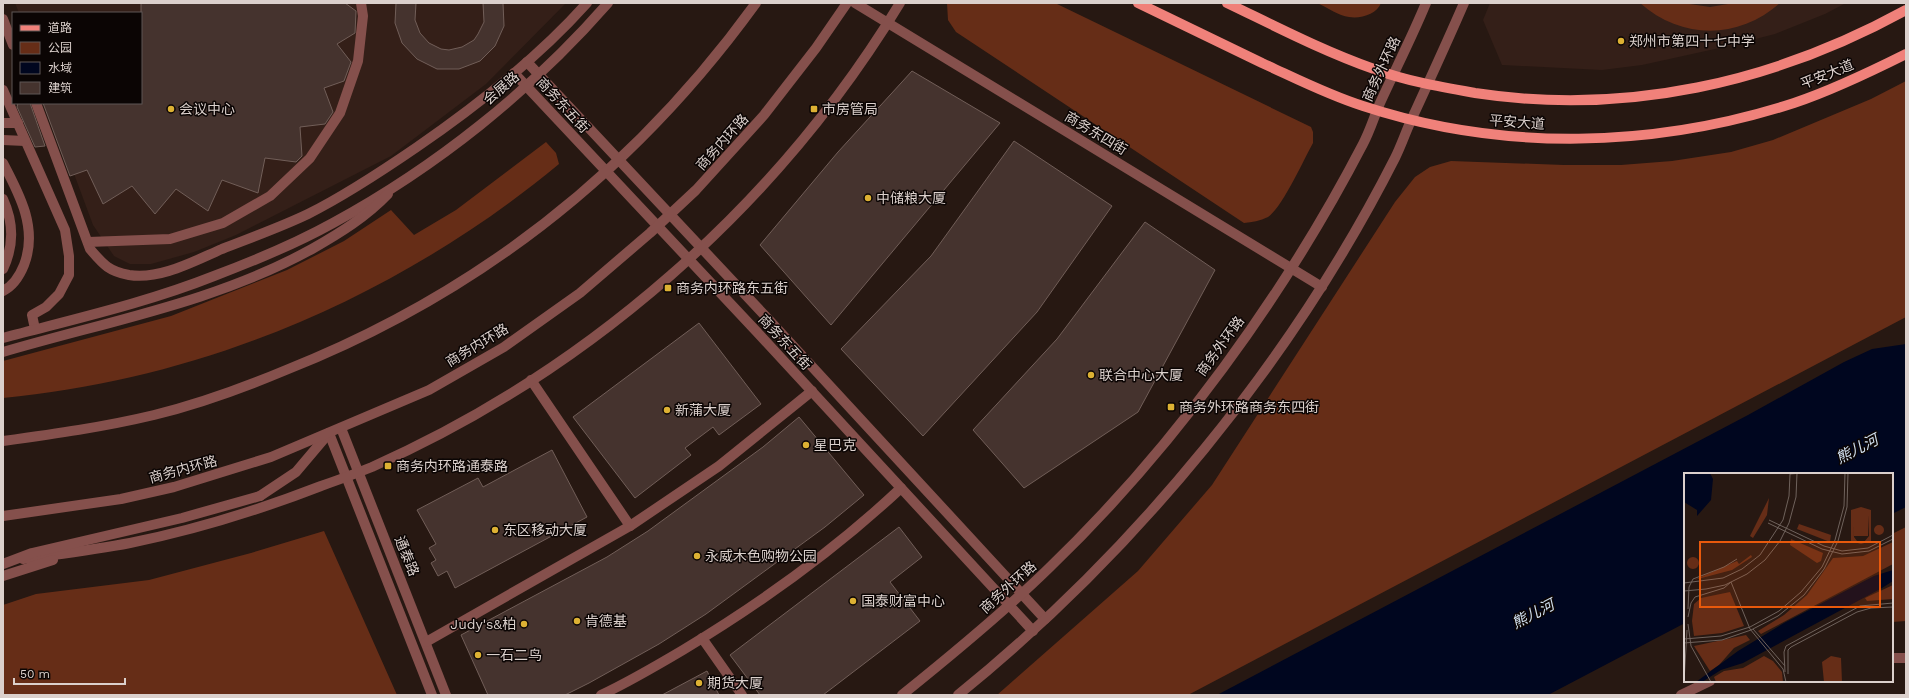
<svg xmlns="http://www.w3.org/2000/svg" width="1909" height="698" font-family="'Work Sans','Noto Sans SC',sans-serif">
<rect width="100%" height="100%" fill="#271812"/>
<g fill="#341f18">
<polygon points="15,3 566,3 486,84 391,156 236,235 194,252 151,264 130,264 114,256 93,225 70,163 141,103 141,13 19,13"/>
<polygon points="1490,3 1846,3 1825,14 1775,34 1724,47 1642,65 1602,70 1502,65 1483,20"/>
</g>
<g fill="#662d17">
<path d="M947,3H1055L1311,127L1313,132V143C1304,159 1282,208 1268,217C1260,221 1252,222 1244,223L956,32L948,20Z"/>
<path d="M1317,3H1381C1377,14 1361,19 1349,17C1339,16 1327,7 1317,3Z"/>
<path d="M1640,3H1683L1710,7L1734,3H1780C1738,40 1682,40 1640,3Z"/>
<polygon points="1906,81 1906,317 1188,695 997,695 1138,571 1212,485 1395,202 1415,177 1430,167 1451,161 1564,165 1621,165 1672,161 1731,152 1773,140 1871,99"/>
<path d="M546,142L556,153L559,164C402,294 207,379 3,398V361L171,316L287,270L344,241L391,210L414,235L456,210Z"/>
<polygon points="1906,527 1906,621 1892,622 1892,534"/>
<polygon points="324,531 397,695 3,695 3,605 36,594 149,580 251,553"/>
</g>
<polygon fill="#00061f" points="1906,344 1906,507 1892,514 1892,474 1685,474 1685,623 1548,695 1217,695 1748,415 1844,362 1872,349"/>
<g fill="#45332e" stroke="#715e58">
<polygon points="141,3 345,3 356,11 355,33 337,44 351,62 344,81 324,88 333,112 325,124 300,127 302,156 296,162 265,158 258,193 222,180 208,211 176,189 155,214 132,186 103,204 87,170 70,176 43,103 141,103"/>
<polygon points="396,3 416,3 415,20 420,33 429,43 441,49 449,50 462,47 474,40 478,34 484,22 483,3 503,3 504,26 495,46 480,61 459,69 437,69 417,59 402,43 395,23"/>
<polygon points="912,71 1000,123 831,325 760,245 838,152"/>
<polygon points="18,103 30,103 45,146 35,147 17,107"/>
<polygon points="1014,141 1112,206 1037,312 923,436 841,349 931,256"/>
<polygon points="1145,222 1215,270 1138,412 1024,488 973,430 1057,339"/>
<polygon points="699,323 761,404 719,435 713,427 685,448 691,455 635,498 573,417"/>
<polygon points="799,417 864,495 825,527 706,614 659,644 589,683 565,695 488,695 461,635 607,557 648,531 763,447"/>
<polygon points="552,450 587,517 455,588 447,571 438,576 431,563 436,560 429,548 436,544 417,510 478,478 483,487"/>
<polygon points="899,527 922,557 890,582 920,621 823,695 760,695 730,655"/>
<polygon points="707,671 719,695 662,695"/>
</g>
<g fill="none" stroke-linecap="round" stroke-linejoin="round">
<g stroke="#85504c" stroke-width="10">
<polyline points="855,3 1322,287"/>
<polyline points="3,19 13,45"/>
<polyline points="527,62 769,320 1045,619"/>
<polyline points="514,73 757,332 1033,631"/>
<polyline points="3,90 65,230 69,256 69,275 59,294 46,307 32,315 35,329"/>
<path d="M36,103L90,249C103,264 108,271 129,275C160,280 194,261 222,249C250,238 281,227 308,214C346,195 382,171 417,147C478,105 537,59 587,3"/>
<polyline points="3,123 18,123"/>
<polyline points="3,140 25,141"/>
<path d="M3,163C20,195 38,229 24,265C20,275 13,286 3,291"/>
<path d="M3,199C14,223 14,246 3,269"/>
<polyline points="88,242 170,239 223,223 270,196 310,158 340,113 358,61 363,16 361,3"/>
<path d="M3,338C74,319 146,303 214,276C254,261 295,244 333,223C436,167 531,91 608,3"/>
<path d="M3,352C108,321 216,302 312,249C340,233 366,217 388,194"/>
<polyline points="531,380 630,526"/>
<polyline points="341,428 446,695"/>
<polyline points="329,433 432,695"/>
<path d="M3,441C54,434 104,427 154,415C199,404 243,388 286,370C478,294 635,170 756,3"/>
<polyline points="260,496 296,472 329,433"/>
<polyline points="3,516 121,499 174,487 271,457 429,390 504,347 580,293 650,233 696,190 764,115 816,48 847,3"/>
<path d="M23,559C59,554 94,550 130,543C195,530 259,510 321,486C338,480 355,474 372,467C588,371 777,206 900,3"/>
<polyline points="3,576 53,560"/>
<polyline points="702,638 742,695"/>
<polyline points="426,642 630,526 719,466 812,391"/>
<polyline points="1892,658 1906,658"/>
<path d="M601,695C629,682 656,666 683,650C761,603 835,550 901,488"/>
<path d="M902,695C953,654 1003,613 1049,568C1173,449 1284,296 1363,144C1370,131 1374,117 1380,103C1395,70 1412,37 1426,3"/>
<path d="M958,695C1135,552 1292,361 1395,158C1402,144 1407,128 1414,114C1431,77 1448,40 1464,3"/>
<polyline points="1681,695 1710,681"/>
</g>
<g stroke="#f0817a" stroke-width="10">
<path d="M1138,3C1179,23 1221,43 1262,63C1295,78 1328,95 1363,106C1503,152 1655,148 1794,103C1833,90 1870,72 1906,54"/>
<path d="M1227,3C1275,26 1323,51 1374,69C1406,81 1441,87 1475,93C1626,116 1773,83 1906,10"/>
</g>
<polyline stroke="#85504c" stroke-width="10" points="3,564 32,553 182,518 260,496"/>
</g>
<g fill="#ddb133" stroke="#0b0504" stroke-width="1.5">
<circle cx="1621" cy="41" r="4"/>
<circle cx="171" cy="109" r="4"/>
<rect x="810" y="105" width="8" height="8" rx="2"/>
<circle cx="868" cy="198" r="4"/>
<rect x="664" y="284" width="8" height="8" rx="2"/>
<circle cx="1091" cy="375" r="4"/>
<rect x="1167" y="403" width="8" height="8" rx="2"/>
<circle cx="667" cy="410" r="4"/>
<circle cx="806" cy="445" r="4"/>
<rect x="384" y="462" width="8" height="8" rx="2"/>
<circle cx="495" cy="530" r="4"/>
<circle cx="697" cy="556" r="4"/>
<circle cx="853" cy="601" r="4"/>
<circle cx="577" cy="621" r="4"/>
<circle cx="524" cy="624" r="4"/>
<circle cx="478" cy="655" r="4"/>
<circle cx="699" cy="683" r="4"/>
</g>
<g text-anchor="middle" stroke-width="3" stroke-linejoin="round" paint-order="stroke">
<g font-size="14" fill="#dbd0cc" stroke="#0b0504" text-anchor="start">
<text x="1629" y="46">郑州市第四十七中学</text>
<text x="179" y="114">会议中心</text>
<text x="822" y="114">市房管局</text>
<text x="876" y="203">中储粮大厦</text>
<text x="676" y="293">商务内环路东五街</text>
<text x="1099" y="380">联合中心大厦</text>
<text x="1179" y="412">商务外环路商务东四街</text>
<text x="675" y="415">新蒲大厦</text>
<text x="814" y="450">星巴克</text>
<text x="396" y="471">商务内环路通泰路</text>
<text x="503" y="535">东区移动大厦</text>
<text x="705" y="561">永威木色购物公园</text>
<text x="861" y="606">国泰财富中心</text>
<text x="585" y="626">肯德基</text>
<text x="516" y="629" text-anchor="end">Judy's&amp;柏</text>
<text x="486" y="660">一石二鸟</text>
<text x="707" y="688">期货大厦</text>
</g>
<g font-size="14" fill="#dbd0cc" stroke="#0b0504">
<text transform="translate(1381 69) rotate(-65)" y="5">商务外环路</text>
<text transform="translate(1827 74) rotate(-22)" y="5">平安大道</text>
<text transform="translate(501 88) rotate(-41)" y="5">会展路</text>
<text transform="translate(563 105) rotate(47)" y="5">商务东五街</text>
<text transform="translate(1517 122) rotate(4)" y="5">平安大道</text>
<text transform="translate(1096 133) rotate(31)" y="5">商务东四街</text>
<text transform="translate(722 142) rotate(-48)" y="5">商务内环路</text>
<text transform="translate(785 342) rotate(47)" y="5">商务东五街</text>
<text transform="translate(477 345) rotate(-31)" y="5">商务内环路</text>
<text transform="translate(1220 346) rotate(-54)" y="5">商务外环路</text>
<text transform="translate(183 469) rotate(-15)" y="5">商务内环路</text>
<text transform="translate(407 556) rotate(68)" y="5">通泰路</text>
<text transform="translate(1008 587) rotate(-42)" y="5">商务外环路</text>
</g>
<g font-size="15" font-style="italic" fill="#d2e0f0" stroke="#0b0504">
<text transform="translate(1857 449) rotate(-27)" y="5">熊儿河</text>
<text transform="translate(1533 614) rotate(-27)" y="5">熊儿河</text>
</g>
</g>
<g transform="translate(1684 473)">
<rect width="209" height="209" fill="#271812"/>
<path d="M85,25L83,42L69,65L66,63ZM177,34L187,37V68L177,71L167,68V37ZM169,42L170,63H184L185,42V63L180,69L173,68L170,64ZM115,51L147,62L146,69L113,56ZM190 57a5 5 0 1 1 10 0a5 5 0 1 1-10 0ZM107,66L139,80L137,88L133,90L106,72ZM209,69V91L77,161L74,158L100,142L123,122L149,85L179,83ZM67,82L68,84L48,97L10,107L53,88L55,91ZM3 90a6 6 0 1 1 12 0a6 6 0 1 1-12 0ZM209,112V126L183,128L181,125ZM46,119L60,153L38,160L10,163L8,148L10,131L17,125ZM62,162L66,167L50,175L35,192L26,198L10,173ZM80,183L89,188L98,199L99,209H32L30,204L40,198L59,195ZM147,183L157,185L158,209H140L138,189Z" fill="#662d17" fill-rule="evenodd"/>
<path d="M0,0H26L29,6L27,27L13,43V37L0,29ZM209,97V108L198,115L59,190L37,197L18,209H12L54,178L100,150L190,103Z" fill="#00061f"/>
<path fill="none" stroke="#6f625c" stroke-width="1" d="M106,1L118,0M85,47L140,73L158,78L184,75L209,62M84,50L138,76L158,81L185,78L209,66M0,110L39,105L58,96L76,82L99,47L105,23L106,1M0,118L22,116L41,112L63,101L81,87L96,68L105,50L112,24L113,0M0,118V163M4,136L5,114L9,106L40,94L53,86M4,144L7,130L11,124L40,115L47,109L66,156L99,196L102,209M4,151L7,173L27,209M69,156L101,193M0,166L37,163L66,154L95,138L117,119L138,94L151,67L160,33L161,0M0,170L38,167L67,157L94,143L120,122L140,96L154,68L163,34L164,0M101,199L100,179L102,173L176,133L209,130M104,201V177L107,174L173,139L187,135L209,134M0,209L3,157"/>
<path fill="#e8590c" fill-opacity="0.15" stroke="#e8590c" stroke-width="2" d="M16,69H196V134H16Z"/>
<rect width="209" height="209" fill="none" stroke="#dbd0cc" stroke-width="2"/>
</g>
<rect width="1909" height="698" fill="none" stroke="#dbd0cc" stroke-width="8"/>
<rect x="12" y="12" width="130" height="92" fill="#0b0504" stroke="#5e5654"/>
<rect x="20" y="25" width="20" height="6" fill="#f0817a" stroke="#5e5654"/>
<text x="48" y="32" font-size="12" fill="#dbd0cc">道路</text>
<rect x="20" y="42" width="20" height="12" fill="#662d17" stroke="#5e5654"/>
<text x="48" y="52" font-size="12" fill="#dbd0cc">公园</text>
<rect x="20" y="62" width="20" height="12" fill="#00061f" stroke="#5e5654"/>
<text x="48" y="72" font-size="12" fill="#dbd0cc">水域</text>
<rect x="20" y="82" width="20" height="12" fill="#45332e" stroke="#5e5654"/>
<text x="48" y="92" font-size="12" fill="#dbd0cc">建筑</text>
<path d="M14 678v6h111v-6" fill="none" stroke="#dbd0cc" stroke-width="2"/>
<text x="20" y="678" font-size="12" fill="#dbd0cc" stroke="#0b0504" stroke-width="3" paint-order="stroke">50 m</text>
</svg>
